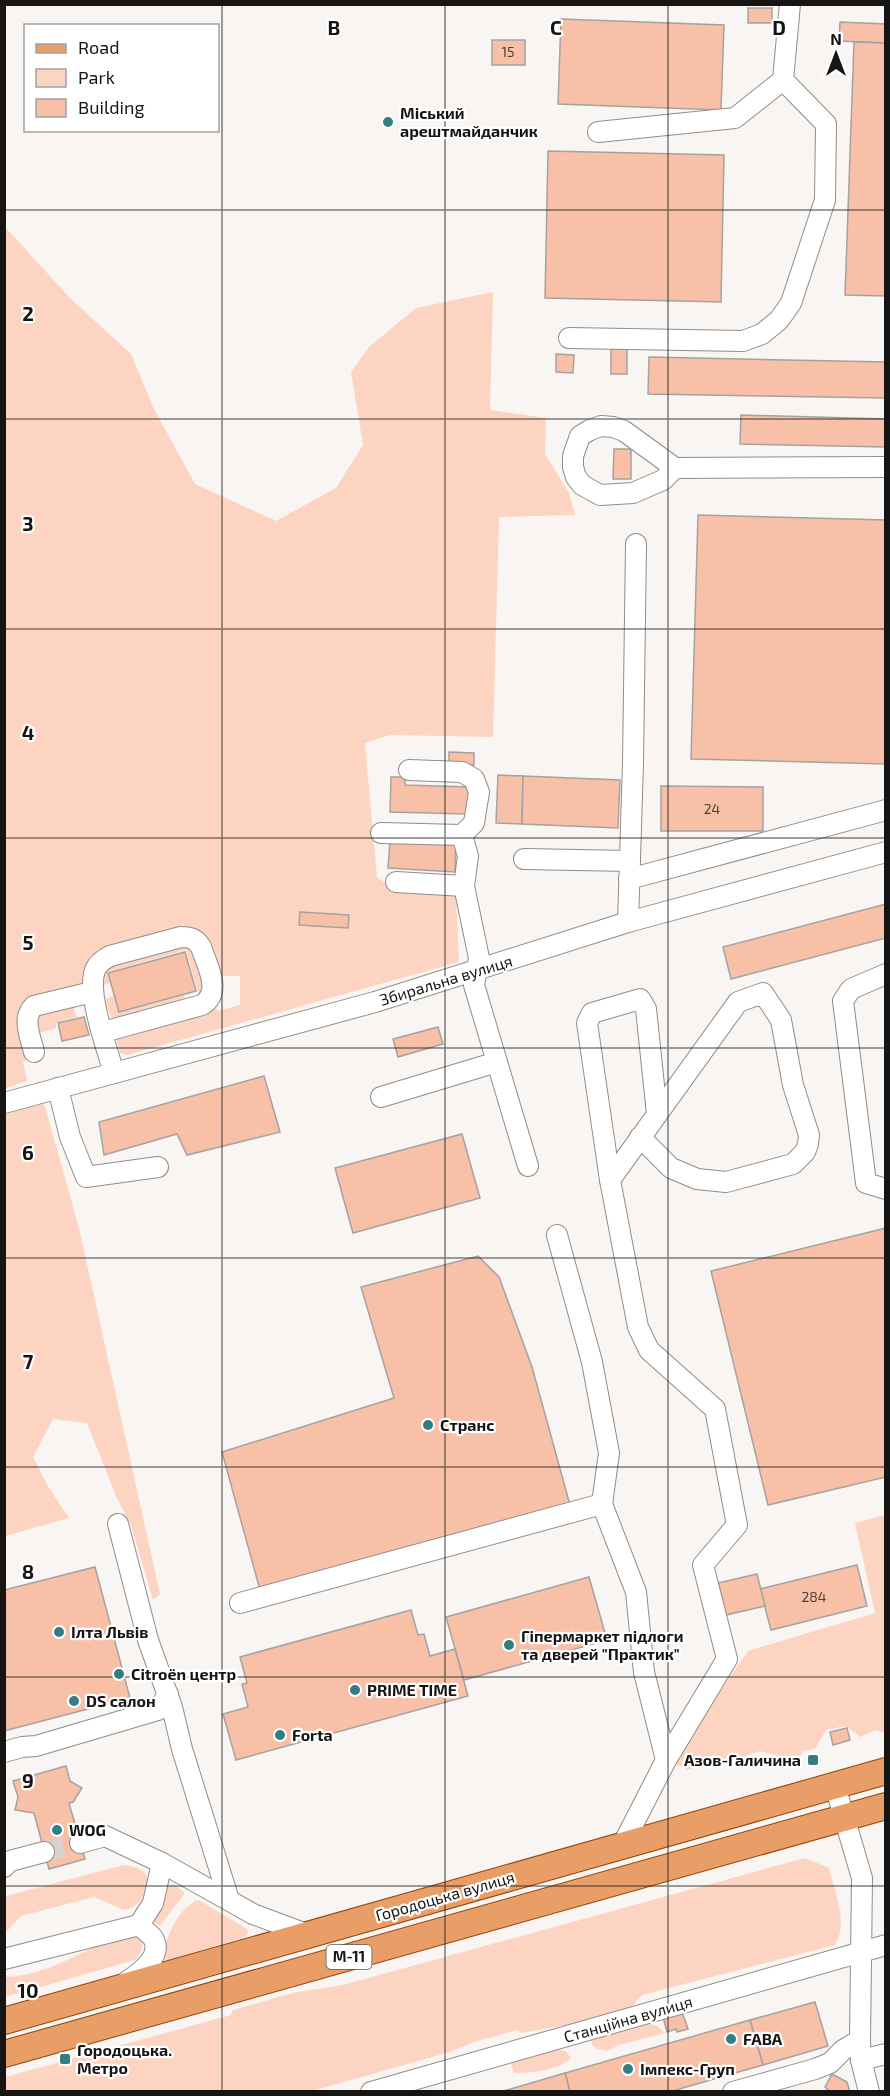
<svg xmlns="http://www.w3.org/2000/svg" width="890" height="2096" font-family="'Exo 2',sans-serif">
<rect width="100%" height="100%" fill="#f8f5f3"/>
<g fill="#fdd4c1">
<polygon points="5,227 71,299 131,354 154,409 195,484 276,521 336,488 363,445 351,372 369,347 416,308 493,292 490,410 546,418 545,454 569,493 575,515 499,517 493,737 390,735 365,743 377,877 393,889 453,893 456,896 459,962 127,1055 120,1053 116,1036 212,1007 215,1007 218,1011 240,1005 240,976 219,976 201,938 105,953 85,984 31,1002 31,1059 23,1061 27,1081 5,1088"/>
<polygon points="190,943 207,985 200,1000 186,950 108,972 110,983 103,985 102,966"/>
<polygon points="184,995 186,1003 116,1021 110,1015 105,1001 107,998 114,996 119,1013"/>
<polygon points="73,1006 77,1017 56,1023 56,1028 35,1034 32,1015"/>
<polygon points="44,1103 79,1228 160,1594 153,1600 131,1525 116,1496 87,1423 53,1419 33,1457 49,1488 69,1518 5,1536 5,1114"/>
<polygon points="885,1515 885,1733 876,1730 860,1737 846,1726 826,1730 815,1749 803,1751 797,1762 760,1751 727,1762 721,1760 688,1770 675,1764 675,1756 748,1651 875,1613 855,1523"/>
<path d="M805,1858L829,1868C834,1891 849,1923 835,1945L642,1995L630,2009L618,2015L522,2033L517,2030L474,2042L450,2052L312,2091L5,2092V2077L231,2015L233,2010L297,1992L343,1985Z"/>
<path d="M124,1865C130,1866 139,1867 143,1871C156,1883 139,1909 124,1910L94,1897L21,1916L5,1933L4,1897L6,1896Z"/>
<polygon points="170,1885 174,1885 183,1891 184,1894 160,1926 152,1920 165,1891"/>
<path d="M199,1900L247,1929L248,1933L245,1937L168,1960L163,1959C163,1941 180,1904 199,1900Z"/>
<path d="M126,1933L138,1936L143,1944L140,1953L135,1960L5,1997L4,1977C50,1976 85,1948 126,1933Z"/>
<polygon points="640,2023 656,2025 665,2033 619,2045 607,2051 598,2049 592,2045 592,2037"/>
<path d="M551,2049L566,2051L571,2058C558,2070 533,2073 514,2073L511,2063L523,2056Z"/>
</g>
<g fill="#f7c0a7" stroke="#a5a2a1" stroke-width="1.5">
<rect x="748" y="8" width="24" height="15"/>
<polygon points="561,19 724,25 721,110 558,104"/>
<polygon points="840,22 886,24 886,43 839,41"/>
<rect x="492" y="40" width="33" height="25"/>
<polygon points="854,42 886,43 886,296 845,295"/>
<polygon points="548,151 724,155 721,302 545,298"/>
<rect x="611" y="346" width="16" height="28"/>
<polygon points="556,354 574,355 573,373 556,372"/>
<polygon points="649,357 886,362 886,398 648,394"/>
<polygon points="741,415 886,419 886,447 740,444"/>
<polygon points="614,449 631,449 631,479 613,479"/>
<polygon points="698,515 886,520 886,764 691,759"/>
<polygon points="449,752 474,753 474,765 449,764"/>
<polygon points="498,775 523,776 522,824 496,823"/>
<polygon points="523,776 620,780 618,828 522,824"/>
<polygon points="391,777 405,777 405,785 469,787 468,814 390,812"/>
<polygon points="661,786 763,787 763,831 661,831"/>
<polygon points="390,841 456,844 455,872 388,868"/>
<polygon points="886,904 886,938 731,979 723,947"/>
<polygon points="300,912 349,915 348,928 299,925"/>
<polygon points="185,952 196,991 119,1012 108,973"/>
<polygon points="84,1017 89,1035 62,1041 58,1023"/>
<polygon points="438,1027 443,1044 398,1057 393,1039"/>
<polygon points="264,1076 280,1132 187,1155 177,1134 104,1155 99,1122"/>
<polygon points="462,1134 480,1198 353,1233 335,1168"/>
<polygon points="886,1228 886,1477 768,1505 711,1271"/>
<polygon points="478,1256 499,1277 532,1367 570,1505 260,1590 222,1452 394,1398 361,1287"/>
<polygon points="857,1565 867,1606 771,1630 760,1589"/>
<polygon points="95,1567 130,1698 4,1731 4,1590"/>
<polygon points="757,1574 765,1606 726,1615 718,1583"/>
<polygon points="589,1577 607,1640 464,1680 446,1617"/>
<polygon points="411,1610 418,1635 424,1634 430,1656 455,1649 468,1696 236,1760 223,1714 248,1707 242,1684 247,1683 240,1657"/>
<polygon points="847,1728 850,1740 833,1745 830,1732"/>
<polygon points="66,1766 70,1781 82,1788 73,1802 69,1803 85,1859 49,1869 34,1813 15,1810 18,1797 13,1781"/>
<polygon points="815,2002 828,2046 763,2065 750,2020"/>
<polygon points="682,2012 688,2029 677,2032 676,2029 667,2032 663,2017"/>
<polygon points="750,2020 763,2065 669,2092 570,2092 565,2073"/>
<polygon points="565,2073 570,2092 500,2092"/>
<polygon points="832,2074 847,2082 850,2092 831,2092 825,2087"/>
</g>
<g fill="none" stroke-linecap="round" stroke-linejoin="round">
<polyline stroke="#d6d3d2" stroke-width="20" stroke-dasharray="20 10" stroke-linecap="butt" points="44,1852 80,1843"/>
<g stroke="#908d8b" stroke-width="22">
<g id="minor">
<polyline points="598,132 735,118 783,80"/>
<polyline points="569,338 743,341 762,334 779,320 791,303 825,200 826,124 783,80 790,4"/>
<polyline points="675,468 663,480 633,493 600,495 582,485 576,477 573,467 573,456 580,436 590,430 601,426 613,427 624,431 675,468 886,467"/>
<polyline points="409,770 462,772 474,779 479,792 474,823 462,835 468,856 464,886 479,958 474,985 528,1166"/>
<polyline points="381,833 462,835"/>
<polyline points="524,859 630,861"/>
<polyline points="629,879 886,810"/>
<polyline points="396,882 464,886"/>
<polyline points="628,922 633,763 636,544"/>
<polyline points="886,974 851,989 843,1001 866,1183 886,1189"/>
<path d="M103,1032L202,1005C223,992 207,966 201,947C196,939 191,937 181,937L110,956C105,959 99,962 96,968C85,989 107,1049 114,1073"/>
<path d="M34,1052C31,1038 21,1018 34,1006L92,992"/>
<polyline points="58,1088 70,1137 86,1177 158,1167"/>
<polyline points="381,1097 497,1062"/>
<polyline points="4,1103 375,1002 628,922 886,852"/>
<polyline points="610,1180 587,1023 592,1013 640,999 646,1009 657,1114"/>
<polyline points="557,1235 592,1362 609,1453 602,1504"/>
<polyline points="118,1524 148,1640 172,1707 182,1749 229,1900"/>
<polyline points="240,1603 602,1504 636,1592 644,1672 666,1760"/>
<polyline points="4,1752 22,1747 36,1746 158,1710 168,1694"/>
<polyline points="835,1786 862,1878 860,2040 861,2060 869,2092"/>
<polyline points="80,1843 105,1836 162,1863 253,1914 309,1935"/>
<polyline points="622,1846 666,1760 727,1659 703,1565 737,1525 715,1409 649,1350 638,1327 610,1180 738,1002 763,993 781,1020 793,1085 809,1135 808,1144 805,1152 793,1164 726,1182 697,1179 671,1168 640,1137"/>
<polyline points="4,1867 10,1861 44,1852"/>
<polyline points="139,1925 153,1903 162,1863"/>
<path d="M4,1959L139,1925C143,1929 149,1933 153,1938C164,1957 138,1974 125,1983"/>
<polyline points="861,2060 886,2054"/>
<polyline points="371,2092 886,1945"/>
<polyline points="733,2092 815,2069 830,2063 843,2050 860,2040"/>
</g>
</g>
<g stroke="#954409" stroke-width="28">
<g id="major">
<polyline points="4,2021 886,1771"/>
<polyline points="4,2054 886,1806"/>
</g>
</g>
<use href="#minor" stroke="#fff" stroke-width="20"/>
<use href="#major" stroke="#e99e68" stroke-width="26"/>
</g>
<path fill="none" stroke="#161514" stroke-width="1.5" stroke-opacity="0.55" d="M222,4V2092M445,4V2092M668,4V2092M4,210H886M4,419H886M4,629H886M4,838H886M4,1048H886M4,1258H886M4,1467H886M4,1677H886M4,1886H886"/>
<g fill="#347d83" stroke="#fff" stroke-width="2">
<circle cx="388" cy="122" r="6"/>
<circle cx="428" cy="1425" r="6"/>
<circle cx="59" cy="1632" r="6"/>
<circle cx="509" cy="1645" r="6"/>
<circle cx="119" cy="1674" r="6"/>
<circle cx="355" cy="1690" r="6"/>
<circle cx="74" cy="1701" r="6"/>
<circle cx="280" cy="1735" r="6"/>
<rect x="807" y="1754" width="12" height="12" rx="3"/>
<circle cx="57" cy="1830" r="6"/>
<circle cx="731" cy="2039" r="6"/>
<rect x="59" y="2053" width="12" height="12" rx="3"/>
<circle cx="628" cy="2069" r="6"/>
</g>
<g text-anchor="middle" stroke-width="4.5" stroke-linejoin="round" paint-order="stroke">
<g font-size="14" fill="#4e4039">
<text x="508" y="57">15</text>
<text x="712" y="814">24</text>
<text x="814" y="1602">284</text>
</g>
<rect fill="#fff" stroke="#5c5b5a" stroke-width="1.5" x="326.5" y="1945" width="45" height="24" rx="4.5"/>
<g font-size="15" font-weight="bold" fill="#161514">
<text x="349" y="1962">М-11</text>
</g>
<g font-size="16" font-weight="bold" fill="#161514" stroke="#fff" text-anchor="start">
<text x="400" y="119">Міський<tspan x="400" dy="18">арештмайданчик</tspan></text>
<text x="440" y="1431">Странс</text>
<text x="71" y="1638">Ілта Львів</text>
<text x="521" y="1642">Гіпермаркет підлоги<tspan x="521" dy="18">та дверей "Практик"</tspan></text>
<text x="131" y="1680">Citroën центр</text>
<text x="367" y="1696">PRIME TIME</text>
<text x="86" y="1707">DS салон</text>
<text x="292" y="1741">Forta</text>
<text x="801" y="1766" text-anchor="end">Азов-Галичина</text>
<text x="69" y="1836">WOG</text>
<text x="743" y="2045">FABA</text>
<text x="77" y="2056">Городоцька.<tspan x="77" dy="18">Метро</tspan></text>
<text x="640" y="2075">Імпекс-Груп</text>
</g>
<g font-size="16" fill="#161514" stroke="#fff">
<text transform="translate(446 980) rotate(-17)" y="6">Збиральна вулиця</text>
<text transform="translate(445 1896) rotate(-16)" y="6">Городоцька вулиця</text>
<text transform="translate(628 2019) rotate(-16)" y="6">Станційна вулиця</text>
</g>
</g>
<g font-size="20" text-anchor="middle" font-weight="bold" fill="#161514" stroke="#fff" stroke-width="4.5" stroke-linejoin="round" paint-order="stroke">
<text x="334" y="35">B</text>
<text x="556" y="35">C</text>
<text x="779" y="35">D</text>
<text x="28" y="321">2</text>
<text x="28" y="531">3</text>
<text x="28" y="740">4</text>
<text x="28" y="950">5</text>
<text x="28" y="1160">6</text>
<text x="28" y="1369">7</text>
<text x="28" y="1579">8</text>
<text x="28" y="1788">9</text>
<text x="28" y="1998">10</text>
</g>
<rect width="890" height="2096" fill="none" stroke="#161514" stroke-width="12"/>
<rect x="24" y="24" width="195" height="108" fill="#ffffff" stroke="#a2a1a1" stroke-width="1.5"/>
<rect x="36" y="44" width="30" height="9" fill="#e99e68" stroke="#a2a1a1" stroke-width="1.5"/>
<text x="78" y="54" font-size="18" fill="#161514">Road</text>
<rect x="36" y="69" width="30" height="18" fill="#fdd4c1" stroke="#a2a1a1" stroke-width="1.5"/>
<text x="78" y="84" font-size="18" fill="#161514">Park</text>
<rect x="36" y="99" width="30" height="18" fill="#f7c0a7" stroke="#a2a1a1" stroke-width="1.5"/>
<text x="78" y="114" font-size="18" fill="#161514">Building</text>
<g transform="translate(836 54)" stroke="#ffffff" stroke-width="4.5" paint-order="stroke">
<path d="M0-4.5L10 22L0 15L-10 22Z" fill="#161514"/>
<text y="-9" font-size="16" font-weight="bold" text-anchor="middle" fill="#161514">N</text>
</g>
</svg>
